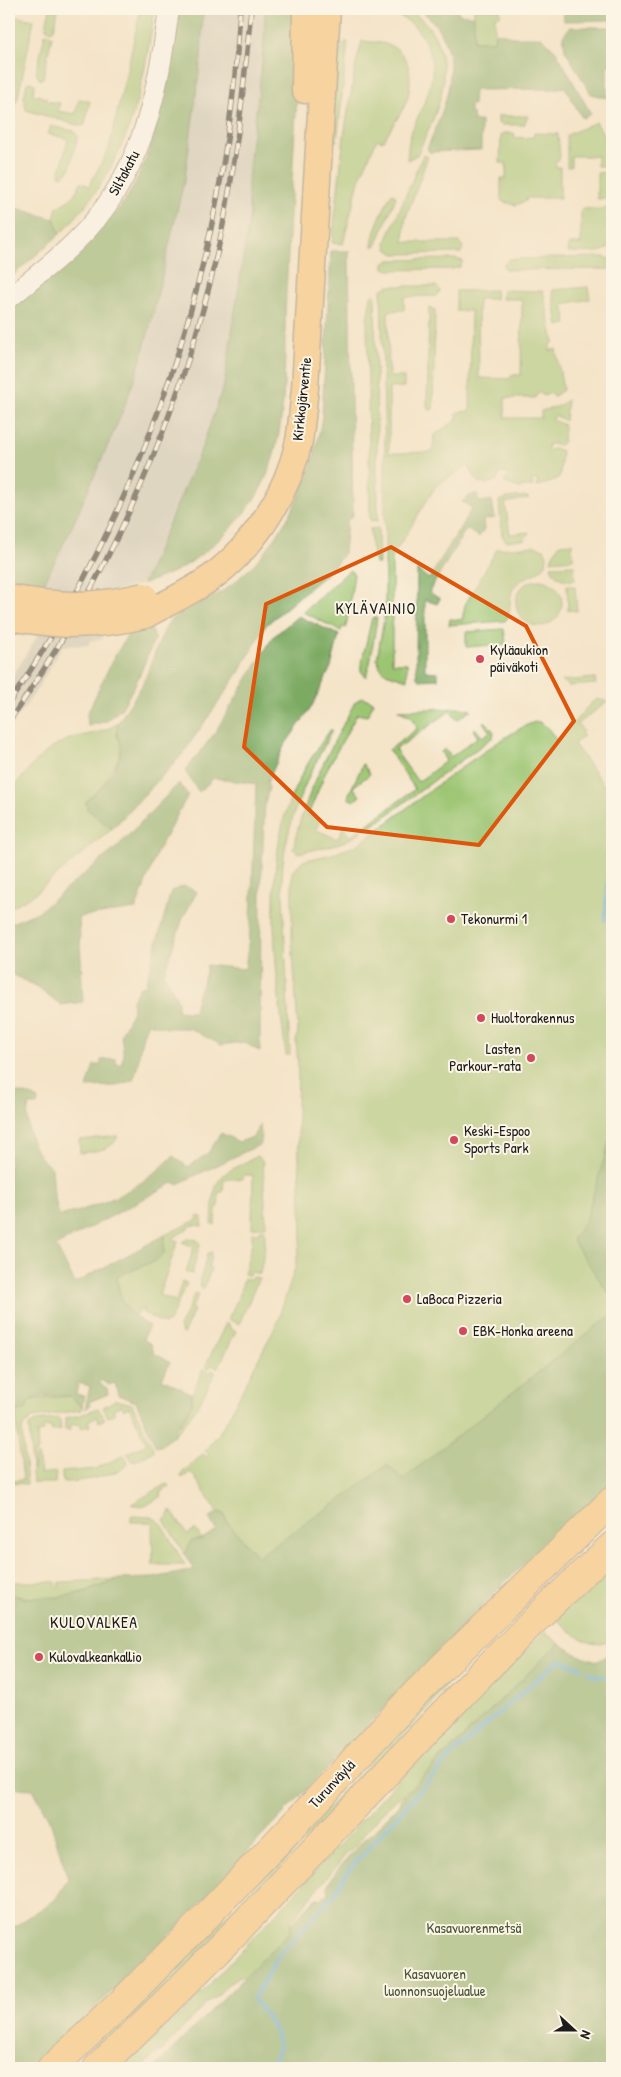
<svg xmlns="http://www.w3.org/2000/svg" width="621" height="2077" font-family="'Patrick Hand',sans-serif">
<rect width="100%" height="100%" fill="#fcf5e5"/>
<filter id="ink" filterUnits="userSpaceOnUse"><feTurbulence type="fractalNoise" baseFrequency=".02" numOctaves="2"/><feDisplacementMap in="SourceGraphic" scale="10" xChannelSelector="R" yChannelSelector="G"/><feConvolveMatrix kernelMatrix="1 2 1 2 8 2 1 2 1" color-interpolation-filters="sRGB"/></filter>
<filter id="wash" filterUnits="userSpaceOnUse"><feTurbulence type="fractalNoise" baseFrequency=".0096" numOctaves="4" result="noise"/><feDisplacementMap in="SourceGraphic" scale="20" xChannelSelector="R" yChannelSelector="G"/><feGaussianBlur stdDeviation="1.12" result="paint"/><feColorMatrix in="noise" values="0 0 0 0 0 0 0 0 0 0 0 0 0 0 0 0 0 1.4 0 .05"/><feComposite in="paint" operator="in"/></filter>
<g filter="url(#wash)">
<rect width="100%" height="100%" fill="#f4e4c8"/>
<polygon fill="#c6c5b8" points="203,9 265,9 265,42 249,170 247,203 250,213 224,385 202,447 143,584 109,593 103,639 89,641 89,645 62,646 38,688 9,730 9,682 63,595 42,593 46,579 70,531 122,413 150,326 201,58"/>
<g fill="#9cc572" stroke="#5c7047">
<polygon points="50,9 58,9 54,29 51,31 46,28 46,26"/>
<path d="M141,9H155C140,102 129,164 60,234L54,219L57,207C72,198 72,200 81,182L89,186L109,148Z"/>
<path d="M378,9C386,9 397,7 404,9C437,20 447,60 442,90C438,112 426,135 417,155L407,160C408,151 408,141 411,133C423,102 441,80 427,46C416,21 402,16 378,9Z"/>
<polygon points="474,9 500,9 500,16 495,16 495,41 473,41"/>
<polygon points="9,15 34,20 18,97 15,104 9,100"/>
<polygon points="47,33 52,36 43,78 40,80 36,73 45,34"/>
<path d="M362,41C370,42 381,42 389,45C413,54 414,84 405,105C399,117 390,129 383,141L377,139L359,180L343,244L332,243L344,136L356,63Z"/>
<path d="M345,42H348L337,141L331,140C333,113 329,65 345,42Z"/>
<polygon points="30,82 35,84 33,94 47,98 46,101 60,103 58,111 75,114 79,99 90,101 85,125 80,126 26,110 24,96 27,83"/>
<polygon points="498,116 528,116 524,125 501,125 498,123"/>
<polygon points="596,122 610,145 609,166 597,166 597,156 571,156 571,167 567,167 567,135"/>
<polygon points="51,126 74,131 78,136 69,171 62,176 59,175 68,139 48,134"/>
<polygon points="503,133 514,133 515,138 534,137 534,133 558,134 560,158 555,162 556,167 560,167 560,198 527,198 526,201 516,205 503,202 501,200 501,178 506,178 506,163 500,163 501,136"/>
<polygon points="423,155 428,157 405,220 404,242 459,242 463,247 461,253 394,254 387,249 386,242"/>
<polygon points="609,172 609,198 597,199 597,173"/>
<path d="M392,193L396,196L394,202L376,246H372C374,227 383,210 392,193Z"/>
<path d="M612,208L611,245C603,256 581,252 568,252L569,244H581V209Z"/>
<polygon points="604,257 612,259 612,269 506,270 503,265 509,259"/>
<polygon points="456,259 463,261 460,267 453,269 389,270 384,268 384,264 389,260"/>
<path d="M388,286H436L441,291L436,296L404,297V310L388,311L389,377H404V387L389,388V453L433,452L434,435L457,420V412L470,411L471,311H456V291L495,290L496,299H478L479,378L510,379L511,375H521L522,307L521,299H502L503,290L543,291L554,342L550,345V351L556,349L563,390L553,397L551,393L544,396L540,393L537,394L535,398H505V418H541V411L559,406L567,400L565,421L555,415L553,420L564,425L563,442L561,445L548,444V451L555,448L562,451L560,476C553,483 546,484 537,486V479L532,480L533,486L519,488L505,483V480L510,475L500,473L497,480L487,484L478,482L467,465L436,486L392,557V663H407V680L386,673L380,667L377,659L385,613V453L381,290Z"/>
<polygon points="588,287 590,299 563,304 567,324 558,326 552,290"/>
<polygon points="375,294 378,521 370,520 367,319 371,296"/>
<polygon points="430,308 435,310 433,409 431,411 427,407 429,309"/>
<polygon points="525,496 529,498 505,503 510,534 529,532 525,540 506,541 502,535 499,501 507,498"/>
<polygon points="378,528 379,564 375,564 371,544 370,529"/>
<polygon points="572,543 573,559 551,561 553,554 560,544"/>
<path d="M535,546L544,549L547,555L546,564C538,576 523,575 514,587C507,598 513,614 505,621L449,625L450,619L462,620L465,605L497,549Z"/>
<path d="M574,565L575,580C563,581 554,578 551,566Z"/>
<polygon points="350,570 354,574 346,628 342,627 341,631 303,612"/>
<circle cx="539" cy="603" r="23"/>
<polygon points="567,585 575,587 577,611 568,610"/>
<polygon points="372,618 377,618 370,663 366,677 361,671 361,665"/>
<polygon points="504,629 506,644 466,647 466,632"/>
<polygon points="595,678 596,684 568,686 562,681"/>
<path d="M362,697L374,702L367,716L357,714L326,771L308,815L320,820L316,830L338,839L343,827L350,837L360,829L362,832C344,845 321,848 299,853L293,849C304,795 330,750 355,702Z"/>
<path d="M598,699L607,702L578,724L583,731L581,733L584,736L574,744L612,796V1314L403,1480L387,1465L353,1491L257,1557L227,1521L223,1513L218,1512L191,1472L182,1478L181,1476L182,1473L203,1454L207,1457L209,1455L205,1451L206,1449L218,1435L227,1420L277,1323L295,1268L302,1233L297,1108L298,1065L296,1042L298,1031L292,939V872L302,861L336,853L357,845C383,828 521,717 539,722C547,725 553,735 557,741L592,702Z"/>
<path d="M462,708L471,710L457,720L450,711L395,750L418,782L446,761L441,752L445,749L451,757L478,737L473,730L475,728L482,737L490,732L483,722L485,721L494,732L493,737L367,830L365,826L415,789L389,750L417,729C413,714 410,717 398,710Z"/>
<path d="M119,722L116,734L122,747L118,760L101,788L86,801L87,809L112,829L33,895L9,908V792C24,776 40,753 60,743C79,733 102,736 119,722Z"/>
<path d="M331,729L332,731C306,780 287,817 282,873L290,1055H286C276,979 262,866 292,795C302,771 316,750 331,729Z"/>
<polygon points="363,764 370,774 353,787 360,796 354,801 348,798 349,794"/>
<path d="M118,1136C112,1151 95,1151 80,1153L79,1140Z"/>
<path d="M258,1156L263,1162L266,1226L252,1228L253,1175H243V1179H224L223,1192H219L218,1208L216,1209L215,1225L212,1224C214,1175 215,1177 258,1156Z"/>
<polygon points="197,1216 202,1217 202,1226 193,1225 172,1239 178,1241 159,1295 176,1301 182,1282 187,1283 169,1322 164,1324 143,1313 143,1309 133,1316 122,1302 116,1276 157,1260 164,1253 165,1235 198,1219"/>
<polygon points="260,1230 265,1230 265,1247 260,1274 250,1272 249,1275 244,1274 252,1243 252,1233 259,1233"/>
<polygon points="190,1238 197,1240 200,1244 192,1274 186,1272 194,1247 182,1242"/>
<polygon points="210,1252 212,1252 208,1268 211,1269 204,1288 202,1289 199,1286 207,1254"/>
<polygon points="252,1277 259,1278 239,1324 228,1319 240,1294 244,1278 251,1279"/>
<polygon points="195,1293 199,1294 191,1309 194,1310 183,1335 179,1328"/>
<polygon points="226,1323 230,1325 229,1327 236,1331 218,1368 211,1365 209,1369 205,1367"/>
<path d="M203,1369L211,1373L212,1370L216,1372C204,1395 193,1417 174,1435V1429L181,1423L193,1403L192,1394Z"/>
<polygon points="70,1396 82,1407 81,1410 32,1418 24,1425 22,1430 27,1484 10,1483 9,1481 23,1480 15,1412 26,1410 26,1405 30,1400"/>
<polygon points="116,1400 132,1404 154,1450 153,1452 133,1462 127,1453 147,1444 129,1407 124,1410 121,1405 113,1410 115,1414 108,1417 103,1407"/>
<polygon points="98,1408 105,1419 99,1422 96,1417 88,1421 90,1426 80,1428 79,1424 70,1425 70,1430 65,1430 65,1418 80,1415"/>
<polygon points="58,1418 60,1420 61,1430 52,1431 51,1427 43,1427 43,1432 37,1433 38,1451 36,1451 32,1470 29,1426 37,1421"/>
<polygon points="38,1455 41,1474 56,1472 55,1483 33,1483 32,1472"/>
<path d="M124,1455L128,1463C123,1475 75,1483 62,1482V1472L95,1469Z"/>
<path d="M166,1484L170,1486L160,1493L161,1496C152,1502 144,1509 132,1504Z"/>
<polygon points="171,1510 187,1535 195,1529 202,1539 191,1541 185,1555 164,1520 170,1514"/>
<polygon points="131,1516 152,1517 161,1523 185,1565 153,1565 152,1522 131,1522"/>
<path d="M612,1567V1640C590,1652 572,1632 555,1618Z"/>
<path d="M120,1579C84,1593 47,1605 9,1594V1582H56V1586L59,1588V1583L62,1582Z"/>
<path d="M544,1632L559,1643L405,1794C387,1802 366,1832 353,1849L348,1852L291,1921V1931L244,1977L239,1976L229,1983L217,1996L204,2005L163,2050L155,2054L142,2068H122L188,2007L291,1898L399,1779Z"/>
<path d="M456,1670L429,1708L156,1999L82,2068H70C125,2016 180,1964 233,1909C309,1831 380,1748 456,1670Z"/>
</g>
<g fill="#7daa64" stroke="#4c6340">
<path d="M178,9H203L201,58L185,177L150,326L138,369L122,413L70,531L46,579L42,593L9,588V307C42,280 77,254 106,222C112,216 119,209 124,202C159,149 170,70 178,9Z"/>
<path d="M265,9H302C297,104 290,200 286,295C283,355 290,418 267,475C253,510 222,540 191,562C177,572 159,578 143,584L202,447L224,385L250,213C245,193 250,161 252,140C258,96 265,53 265,9Z"/>
<path d="M418,9H457L459,14L474,16V41H494L495,33L506,34L512,37H541L556,51L591,114L582,118L565,87L553,89L474,90L473,105H470V113L473,114L474,121H481V150L430,152V153L427,149C442,112 462,73 441,34C435,23 428,15 418,9Z"/>
<polygon points="563,9 612,9 612,20 564,21"/>
<polygon points="570,27 612,27 612,65 607,65 607,98 591,94 565,50 563,36"/>
<polygon points="9,206 54,219 60,234 9,279"/>
<path d="M331,251H349L353,516L347,521L344,553L332,569L266,625L238,674L182,755L112,829L87,809L86,801C101,789 119,770 121,749C122,739 113,737 118,724C122,714 136,697 142,685C152,665 157,642 169,622C173,615 217,596 227,588C281,548 313,481 322,416Z"/>
<polygon points="477,493 479,502 492,500 495,518 483,520 484,529 479,537 466,529 429,592 440,599 437,604 425,600 425,671 438,672 438,679 419,680 417,678 416,663 417,570 429,579 472,508 462,502 469,496"/>
<path d="M298,616L339,635L331,667L311,708L284,746L267,783L269,788L265,803L261,888L260,1052L244,1042L221,1045L189,1028H167L148,1023C138,1041 141,1062 133,1080L116,1086L87,1087L94,1065H101V1060L116,1059V1064H122V1059H124L121,1034L133,1011L132,1000L141,985L145,986L146,983L171,891L185,886L197,892L183,918L164,973L178,1001L177,1011L194,1012C195,996 205,982 207,965L245,969L251,922L256,784L214,778L199,792L185,771L214,734L273,637Z"/>
<polygon points="146,629 152,630 155,638 151,648 137,681 122,708 107,721 88,726 87,714 112,661 127,636"/>
<polygon points="179,783 188,795 157,852 136,909 79,917 83,1002 61,1005 38,987 9,973 9,924 38,912 116,848"/>
<path d="M9,1091L34,1096L38,1101L37,1105H29C24,1127 33,1155 52,1168L54,1194L59,1216C100,1207 143,1188 173,1156L188,1167L208,1153L221,1133L239,1142L253,1137L260,1124L261,1144L178,1184L173,1183L56,1246L75,1283L165,1235L164,1253L157,1260L116,1277C122,1305 124,1310 149,1326L143,1339L151,1344L154,1353L170,1362L162,1379L192,1394C194,1414 176,1420 174,1435L161,1446L156,1447L136,1402L118,1395L115,1383L109,1385L101,1380L99,1383L107,1388L108,1394L89,1402L90,1406L85,1409L90,1386L78,1383L76,1394L84,1396L82,1407L70,1396C56,1397 27,1392 26,1410L9,1413Z"/>
<polygon points="612,1133 612,1298 572,1240 585,1221"/>
<polygon points="612,1314 612,1482 506,1581 262,1836 180,1925 71,2032 31,2068 9,2068 9,1930 55,1900 68,1879 51,1824 33,1789 13,1788 9,1791 9,1594 23,1598 61,1597 86,1592 120,1579 153,1578 194,1570 185,1555 191,1541 202,1539 216,1530 209,1518 218,1512 223,1513 227,1521 257,1557 353,1491 387,1465 403,1479"/>
<polygon points="559,1643 578,1655 598,1661 612,1653 612,2068 154,2068 290,1931 291,1924 316,1898 321,1900 328,1893 327,1886 336,1872 363,1840 373,1832 398,1806 405,1794"/>
</g>
<g fill="none" stroke-linecap="round" stroke-linejoin="round">
<g stroke="#53a6ce" stroke-width="4.5">
<polyline points="605,920 611,850"/>
<polyline points="589,1673 597,1676 606,1677"/>
<polyline points="271,2068 279,2048 274,2027 253,1999 280,1953 334,1895 348,1871 454,1753 559,1660 581,1668"/>
</g>
</g>
</g>
<g filter="url(#ink)">
<g fill="none" stroke-linecap="round" stroke-linejoin="round">
<g stroke="#888072" stroke-width="22">
<path id="minor" d="M9,298C31,280 55,262 76,241C141,178 158,95 169,9"/>
</g>
<g stroke="#888072" stroke-width="29">
<g id="major">
<polyline points="305,90 306,9"/>
<path d="M145,615C167,603 191,592 212,577C254,546 288,493 299,441C302,424 303,406 305,388L327,9"/>
</g>
</g>
<g stroke="#888072" stroke-width="30">
<g id="highway">
<polyline points="52,2068 122,2002 191,1932 309,1809 416,1693 612,1501"/>
<path d="M97,2068C277,1902 432,1712 612,1546"/>
</g>
</g>
<use href="#minor" stroke="#fff" stroke-width="20"/>
<use href="#major" stroke="#fbbe6e" stroke-width="26"/>
<use href="#highway" stroke="#fbbe6e" stroke-width="28"/>
<g stroke="#1c1c1c" stroke-width="5.5">
<g id="rail">
<path d="M9,703C149,497 227,256 240,9"/>
<path d="M9,721C109,580 184,409 220,240C236,164 244,86 251,9"/>
</g>
</g>
<use href="#rail" stroke="#fcf5e5" stroke-width="4" stroke-dasharray="11" stroke-linecap="butt"/>
<g stroke="#888072" stroke-width="29" stroke-linecap="butt">
<g id="major-bridge">
<path d="M9,598C59,607 94,608 144,596"/>
<path d="M9,617C59,626 95,627 145,615"/>
</g>
</g>
<use href="#major-bridge" stroke="#fbbe6e" stroke-width="26"/>
</g>
</g>
<path d="M0 0H621V2077H0ZM391,547L526,626L574,721L479,845L327,827L244,747L266,604Z" fill="#f4e4c8" fill-opacity=".55" fill-rule="evenodd"/>
<path fill="none" stroke="#de560d" stroke-width="4" stroke-linejoin="round" d="M391,547L526,626L574,721L479,845L327,827L244,747L266,604Z"/>
<g fill="#d1495b" stroke="#fcf5e5" stroke-width="2">
<circle cx="480" cy="659" r="5"/>
<circle cx="451" cy="919" r="5"/>
<circle cx="481" cy="1018" r="5"/>
<circle cx="531" cy="1058" r="5"/>
<circle cx="454" cy="1140" r="5"/>
<circle cx="407" cy="1299" r="5"/>
<circle cx="463" cy="1331" r="5"/>
<circle cx="39" cy="1657" r="5"/>
</g>
<g text-anchor="middle" stroke-width="4" stroke-linejoin="round" paint-order="stroke">
<g font-size="15" fill="#1c1c1c" stroke="#fcf5e5">
<text transform="translate(124 173) rotate(-62)" y="5">Siltakatu</text>
<text transform="translate(302 399) rotate(-84)" y="5">Kirkkojärventie</text>
<text transform="translate(332 1784) rotate(-47)" y="5">Turunväylä</text>
</g>
<g font-size="15" fill="#1c1c1c" stroke="#fcf5e5" text-anchor="start">
<text x="490" y="655">Kyläaukion<tspan x="490" dy="17">päiväkoti</tspan></text>
<text x="461" y="924">Tekonurmi 1</text>
<text x="491" y="1023">Huoltorakennus</text>
<text x="521" y="1054" text-anchor="end">Lasten<tspan x="521" dy="17">Parkour-rata</tspan></text>
<text x="464" y="1136">Keski-Espoo<tspan x="464" dy="17">Sports Park</tspan></text>
<text x="417" y="1304">LaBoca Pizzeria</text>
<text x="473" y="1336">EBK-Honka areena</text>
<text x="49" y="1662">Kulovalkeankallio</text>
</g>
<g font-size="15" fill="#49573a" stroke="#fcf5e5">
<text x="474" y="1933">Kasavuorenmetsä</text>
<text x="435" y="1979">Kasavuoren<tspan x="435" dy="17">luonnonsuojelualue</tspan></text>
</g>
<g font-size="16" letter-spacing="1" fill="#1c1c1c" stroke="#fcf5e5">
<text x="376" y="614">KYLÄVAINIO</text>
<text x="94" y="1628">KULOVALKEA</text>
</g>
</g>
<rect width="621" height="2077" fill="none" stroke="#fcf5e5" stroke-width="30"/>
<g transform="translate(574 2030) rotate(111)" stroke="#fcf5e5" stroke-width="4" paint-order="stroke">
<path d="M0-4L9 19L0 12L-9 19Z" fill="#1c1c1c"/>
<text y="-8" font-size="14" font-weight="bold" text-anchor="middle" fill="#1c1c1c">N</text>
</g>
</svg>
